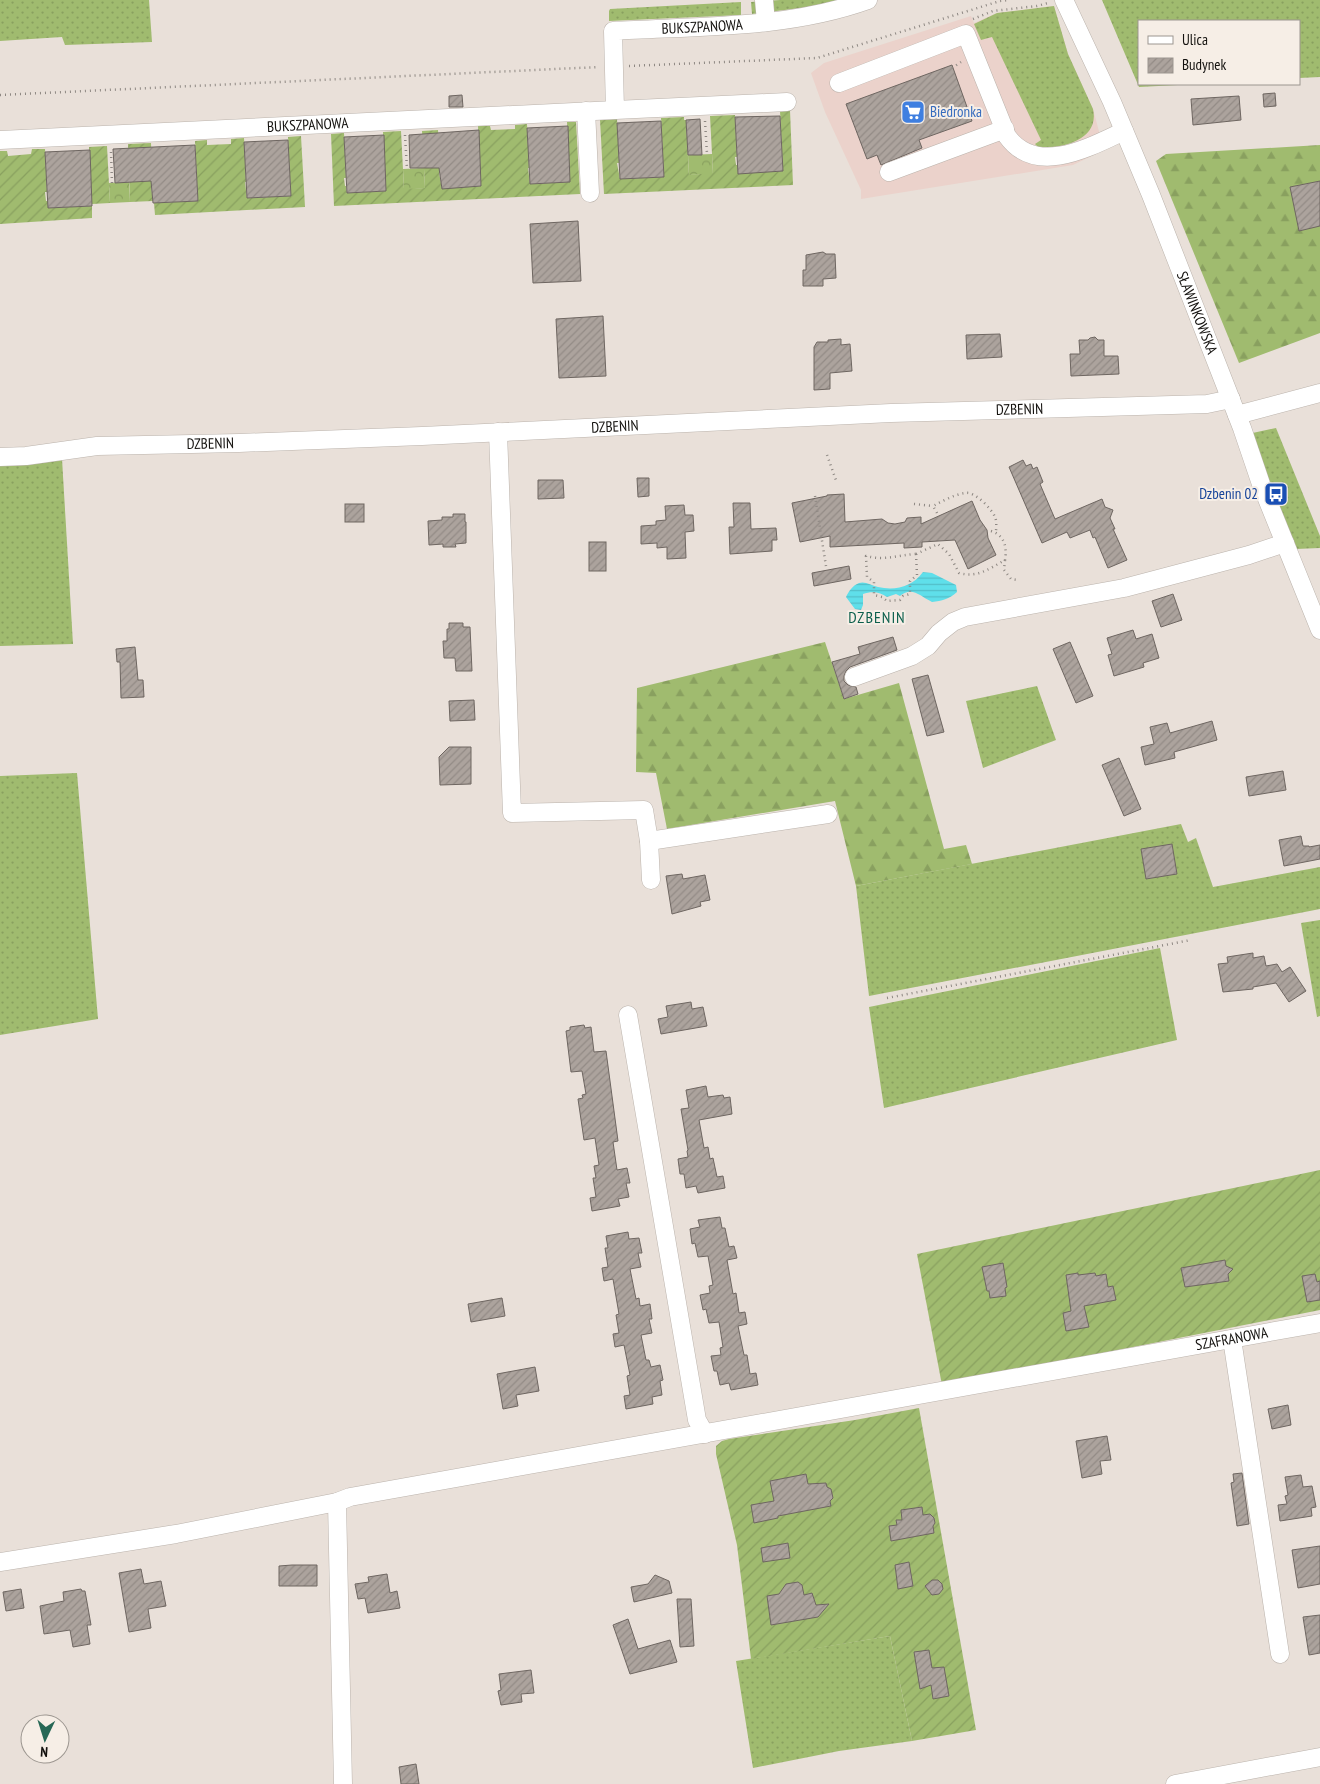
<svg xmlns="http://www.w3.org/2000/svg" width="1320" height="1784" font-family="'PT Sans Narrow',sans-serif">
<defs>
<pattern id="grass-dots" width="8" height="8" patternUnits="userSpaceOnUse" patternTransform="scale(1.25)"><rect width="8" height="8" fill="#a0bb6f"/><path d="M2 2h.1M6 6h.1" fill="none" stroke="#89a05f" stroke-width="1.8" stroke-linecap="round"/></pattern>
<pattern id="forest-firs" width="22" height="20" patternUnits="userSpaceOnUse" patternTransform="scale(1.25)"><rect width="22" height="20" fill="#a0bb6f"/><path d="M5 1l3.5 6h-7zM16 11l3.5 6h-7z" fill="#89a05f"/></pattern>
<pattern id="park-crowns" width="20" height="18" patternUnits="userSpaceOnUse" patternTransform="scale(1.25)"><rect width="20" height="18" fill="#a0bb6f"/><path d="M2 6a3 3 0 1 1 6 0M12 15a3 3 0 1 1 6 0" fill="none" stroke="#89a05f"/></pattern>
<pattern id="garden-furrows" width="10" height="10" patternUnits="userSpaceOnUse" patternTransform="scale(1.25)"><rect width="10" height="10" fill="#a0bb6f"/><path d="M-1 1l2-2M0 10L10 0M9 11l2-2" fill="none" stroke="#89a05f"/></pattern>
<pattern id="water-rules" width="6" height="5" patternUnits="userSpaceOnUse" patternTransform="scale(1.25)"><rect width="6" height="5" fill="#5fdfea"/><path d="M0 2.5h6" fill="none" stroke="#52bec8"/></pattern>
<pattern id="building-hatch" width="6" height="6" patternUnits="userSpaceOnUse" patternTransform="scale(1.25)"><rect width="6" height="6" fill="#aca39d"/><path d="M-1 1l2-2M0 6l6-6M5 7l2-2" fill="none" stroke="#938b86"/></pattern>
</defs>
<rect width="100%" height="100%" fill="#e9e0d9"/>
<polygon fill="#ebd2cb" points="1054,6 1068,54 1093,109 1104,150 1073,165 861,199 861,190 825,112 811,73 824,63 971,16 974,23 997,13"/>
<g fill="url(#grass-dots)">
<polygon points="0,0 149,0 152,42 65,45 62,37 0,41"/>
<polygon points="780,0 839,0 809,7 752,14 751,2"/>
<polygon points="1102,0 1320,0 1320,77 1299,78 1299,21 1139,21 1139,84 1197,84 1139,87"/>
<polygon points="741,2 741,15 609,21 609,11 610,9"/>
<path d="M1054,6L1068,54L1093,109C1100,140 1062,149 1038,147L1035,144L1041,140L992,37L981,40L974,24L997,13Z"/>
<polygon points="1276,428 1320,536 1320,548 1296,549 1248,434"/>
<polygon points="62,459 73,644 0,646 0,462"/>
<polygon points="1037,686 1056,740 983,768 966,701"/>
<polygon points="77,773 98,1019 0,1035 0,776"/>
<polygon points="1181,824 1188,842 1196,838 1213,887 1320,867 1320,909 869,996 856,886"/>
<polygon points="1320,920 1320,1016 1317,1017 1301,923"/>
<polygon points="1160,948 1177,1040 884,1108 869,1007"/>
<polygon points="890,1636 912,1741 839,1751 753,1768 736,1661"/>
</g>
<g fill="url(#forest-firs)">
<polygon points="1320,145 1320,333 1239,363 1156,161 1166,154"/>
<polygon points="825,642 844,699 899,683 944,849 966,845 972,864 856,886 835,801 667,829 656,773 636,772 637,688"/>
</g>
<g fill="url(#park-crowns)">
<polygon points="712,154 713,174 689,175 688,155"/>
<polygon points="424,168 425,188 404,190 403,169"/>
<polygon points="129,182 130,202 110,203 109,183"/>
</g>
<g fill="url(#garden-furrows)">
<polygon points="790,110 793,185 604,194 600,120 617,119 619,163 617,163 620,179 664,177 661,118 684,117 684,120 686,120 689,175 713,173 710,116 735,115 737,157 735,157 736,165 738,165 738,173 783,171 780,111"/>
<polygon points="567,122 576,122 580,194 334,206 331,134 344,133 346,178 344,178 345,186 346,186 347,193 386,191 383,132 401,131 404,189 425,188 422,131 438,130 441,173 439,173 442,188 481,186 478,126 490,126 491,130 515,129 515,125 527,124 529,168 528,168 530,184 570,182"/>
<polygon points="301,136 305,207 155,215 154,203 198,201 195,141 207,140 207,145 231,144 231,139 244,138 246,182 245,182 247,198 291,196 288,137"/>
<polygon points="151,143 153,187 151,187 153,201 130,202 128,144"/>
<polygon points="107,146 110,203 92,204 89,147"/>
<polygon points="32,149 45,149 47,192 45,192 46,201 48,201 48,208 92,206 92,218 0,224 0,151 7,151 8,156 31,154"/>
<polygon points="1320,1170 1320,1310 942,1385 917,1254"/>
<polygon points="919,1408 976,1730 912,1741 890,1636 751,1659 737,1545 716,1454 716,1446 722,1441 729,1439 855,1420"/>
</g>
<path fill="url(#water-rules)" d="M923,572L932,573L956,585L957,592C949,599 942,601 932,602C920,596 912,586 900,596L896,594L887,597C880,592 872,591 863,594V605L861,610L855,609L846,597C849,591 852,586 859,583C865,581 871,585 878,587C895,591 912,587 923,572Z"/>
<g fill="url(#building-hatch)" stroke="#6e6661">
<polygon points="952,65 972,121 919,140 922,148 881,165 877,155 867,159 846,104"/>
<polygon points="1275,93 1276,106 1264,107 1263,94"/>
<polygon points="462,95 463,107 449,107 449,96"/>
<polygon points="1239,96 1241,120 1193,125 1191,99"/>
<polygon points="780,116 783,171 738,174 735,117"/>
<polygon points="700,119 702,155 688,155 686,120"/>
<polygon points="661,121 664,177 620,179 617,123"/>
<polygon points="568,126 570,182 530,184 527,128"/>
<polygon points="479,130 481,186 442,189 439,168 410,168 409,135"/>
<polygon points="384,135 386,191 347,193 344,137"/>
<polygon points="288,140 291,196 247,198 244,142"/>
<polygon points="195,145 198,201 153,203 151,181 115,183 113,149"/>
<polygon points="90,150 92,206 48,208 45,152"/>
<polygon points="1320,181 1320,226 1299,231 1290,187"/>
<polygon points="578,221 581,281 533,283 530,224"/>
<polygon points="823,252 826,254 835,254 836,278 823,279 823,286 803,286 803,270 806,270 806,255"/>
<polygon points="603,316 606,376 559,378 556,319"/>
<polygon points="1000,334 1002,357 967,359 966,335"/>
<polygon points="1095,337 1098,340 1104,340 1104,356 1118,356 1119,374 1071,376 1070,354 1080,354 1079,340 1088,340 1090,338"/>
<polygon points="841,339 841,345 850,344 852,371 830,373 830,389 814,390 814,347 817,342 828,342 828,340"/>
<polygon points="1023,460 1026,466 1031,464 1033,469 1037,467 1043,482 1040,484 1055,519 1102,499 1105,507 1113,510 1110,518 1115,529 1113,529 1127,560 1108,568 1095,537 1093,538 1090,530 1070,538 1067,532 1042,543 1009,467"/>
<polygon points="637,478 649,478 649,496 638,497"/>
<polygon points="538,480 563,480 564,498 538,499"/>
<polygon points="844,494 845,522 882,519 888,523 895,524 905,522 907,518 921,517 921,524 972,501 980,520 987,530 988,538 996,555 968,569 955,540 922,542 922,547 904,548 904,543 830,547 830,536 800,542 792,503 827,496 827,495"/>
<polygon points="733,503 750,503 751,529 776,528 777,540 772,540 772,551 730,554 729,527 734,527"/>
<rect x="345" y="504" width="19" height="18"/>
<polygon points="684,505 685,515 693,515 694,531 685,532 686,558 667,559 667,547 657,548 657,543 641,544 641,526 656,525 656,521 666,520 665,506"/>
<polygon points="453,514 465,514 465,522 466,522 466,543 455,544 456,547 443,547 443,544 429,545 428,521 442,520 442,517 453,517"/>
<rect x="589" y="542" width="17" height="29"/>
<polygon points="849,566 851,579 814,586 812,573"/>
<polygon points="1173,594 1182,620 1161,627 1152,601"/>
<polygon points="449,623 463,623 463,627 470,627 472,671 456,671 455,658 444,658 443,641 447,641 447,629 449,629"/>
<polygon points="1133,630 1136,639 1152,634 1159,658 1143,663 1144,667 1114,676 1108,655 1112,654 1107,638"/>
<polygon points="893,637 897,650 850,667 846,671 844,676 844,681 848,685 856,687 858,694 844,699 832,662 860,654 858,647"/>
<polygon points="1070,642 1093,696 1076,703 1053,649"/>
<polygon points="135,647 138,680 143,680 144,697 121,698 120,662 117,662 116,649"/>
<polygon points="928,675 944,732 927,736 912,679"/>
<polygon points="474,700 475,720 450,721 449,701"/>
<polygon points="1212,721 1217,740 1174,752 1175,758 1145,765 1141,747 1154,744 1150,727 1167,723 1170,733"/>
<polygon points="449,747 471,747 471,784 440,785 439,757"/>
<polygon points="1119,758 1141,809 1124,816 1102,765"/>
<polygon points="1283,771 1286,790 1249,796 1246,777"/>
<polygon points="1301,836 1303,846 1309,846 1309,847 1320,845 1320,859 1284,866 1279,840"/>
<polygon points="1172,844 1177,874 1146,879 1141,849"/>
<polygon points="682,874 683,879 705,875 710,900 700,902 701,906 672,914 666,876"/>
<polygon points="1253,953 1253,958 1264,956 1266,966 1277,964 1282,972 1290,967 1306,991 1289,1002 1276,983 1253,987 1253,989 1223,992 1218,964 1228,963 1227,957"/>
<polygon points="691,1002 692,1009 703,1007 707,1026 661,1034 658,1019 668,1017 666,1006"/>
<polygon points="584,1025 585,1028 591,1027 594,1052 606,1051 618,1141 613,1142 617,1170 627,1168 630,1183 626,1183 629,1197 618,1199 620,1206 592,1211 590,1198 596,1197 593,1178 596,1178 594,1166 599,1165 595,1138 584,1140 578,1099 583,1098 582,1095 586,1094 582,1071 571,1072 566,1031 570,1030 570,1027"/>
<polygon points="706,1086 708,1097 723,1095 724,1098 730,1097 732,1114 699,1120 704,1148 708,1147 710,1159 713,1158 717,1177 723,1176 725,1188 698,1193 696,1186 686,1188 684,1174 680,1174 678,1159 688,1157 687,1151 688,1150 681,1109 689,1108 686,1090"/>
<polygon points="720,1217 722,1228 725,1228 729,1247 734,1246 737,1258 727,1260 733,1294 736,1293 739,1313 745,1312 747,1324 738,1326 744,1355 747,1355 750,1374 756,1373 758,1385 731,1390 729,1383 720,1385 717,1371 714,1371 711,1356 721,1355 720,1348 723,1347 719,1322 709,1323 706,1309 703,1310 700,1295 710,1293 709,1286 713,1285 708,1256 698,1257 695,1243 692,1244 690,1229 700,1227 698,1220"/>
<polygon points="628,1232 629,1239 639,1238 642,1253 638,1253 641,1267 630,1269 636,1299 639,1298 640,1306 650,1304 652,1319 649,1319 652,1333 641,1335 646,1360 649,1360 651,1367 660,1365 663,1380 660,1381 662,1395 652,1397 653,1404 626,1409 624,1396 630,1395 627,1376 630,1375 624,1345 615,1347 613,1334 619,1333 616,1315 619,1314 613,1279 604,1281 602,1268 608,1267 605,1248 608,1248 606,1236"/>
<polygon points="1225,1260 1226,1266 1233,1269 1228,1274 1229,1281 1185,1287 1181,1268"/>
<polygon points="1003,1263 1007,1287 1005,1288 1006,1296 990,1298 989,1291 987,1291 982,1267"/>
<polygon points="1078,1273 1078,1275 1095,1273 1096,1276 1106,1274 1108,1287 1113,1286 1116,1300 1084,1306 1089,1327 1066,1331 1063,1313 1071,1311 1066,1275"/>
<polygon points="1315,1274 1317,1282 1320,1281 1320,1300 1307,1302 1302,1276"/>
<polygon points="502,1298 505,1316 471,1322 468,1304"/>
<polygon points="535,1367 539,1391 516,1395 518,1406 503,1409 497,1374"/>
<polygon points="1288,1405 1291,1425 1272,1429 1268,1409"/>
<polygon points="1107,1436 1111,1460 1100,1461 1102,1474 1082,1478 1076,1441"/>
<polygon points="1242,1473 1249,1524 1237,1526 1231,1483 1234,1482 1233,1474"/>
<polygon points="806,1474 808,1484 826,1483 827,1487 831,1489 833,1498 830,1501 831,1506 778,1516 778,1518 754,1523 751,1505 774,1501 770,1481"/>
<polygon points="1301,1475 1303,1487 1312,1486 1316,1507 1311,1508 1312,1516 1280,1521 1278,1505 1287,1504 1285,1496 1288,1495 1285,1477"/>
<polygon points="922,1507 923,1515 930,1514 934,1518 935,1523 933,1526 934,1533 891,1541 889,1526 897,1525 896,1520 902,1520 901,1510"/>
<polygon points="788,1543 790,1558 763,1562 761,1548"/>
<polygon points="1320,1546 1320,1584 1298,1588 1292,1550"/>
<polygon points="909,1562 913,1586 898,1589 895,1565"/>
<polygon points="292,1565 317,1565 317,1586 279,1586 279,1566"/>
<polygon points="141,1569 144,1584 161,1581 166,1606 148,1609 151,1628 129,1632 119,1573"/>
<polygon points="387,1574 390,1593 397,1591 400,1608 368,1613 365,1598 358,1599 355,1584 369,1582 368,1577"/>
<polygon points="655,1575 669,1581 672,1593 634,1602 631,1587 648,1584"/>
<polygon points="932,1580 938,1580 942,1584 943,1589 939,1594 932,1595 925,1586"/>
<polygon points="798,1582 802,1585 804,1595 812,1593 816,1605 829,1604 818,1617 771,1625 767,1596 779,1594 786,1584"/>
<polygon points="21,1589 24,1608 6,1611 3,1592"/>
<polygon points="81,1589 82,1591 85,1591 91,1625 87,1625 90,1644 73,1647 70,1630 44,1634 40,1606 64,1601 63,1592"/>
<polygon points="677,1599 691,1599 694,1646 680,1647"/>
<polygon points="1320,1615 1320,1653 1309,1655 1303,1617"/>
<polygon points="628,1619 638,1649 670,1640 677,1662 630,1674 613,1625"/>
<polygon points="929,1650 932,1668 944,1667 949,1696 933,1699 931,1685 920,1689 914,1652"/>
<polygon points="531,1670 534,1693 521,1694 522,1702 501,1705 498,1691 501,1690 499,1674"/>
<polygon points="416,1764 419,1784 401,1784 399,1767"/>
</g>
<g fill="none" stroke-linecap="round" stroke-linejoin="round">
<g stroke="#bbb3ac" stroke-width="19">
<g id="minor">
<polyline points="764,0 766,22"/>
<path id="s1" d="M1064,0L1112,102L1151,195L1242,428L1261,484L1320,630"/>
<path d="M839,83L966,34L1007,136C1036,177 1090,147 1124,131"/>
<polyline points="615,110 787,102"/>
<polyline points="586,111 590,193"/>
<path id="s2" d="M0,140L615,110L613,31C698,26 787,29 868,0"/>
<polyline points="889,172 1005,129"/>
<polyline points="1237,415 1320,393"/>
<polyline points="498,432 512,813 644,810 649,841 651,880"/>
<path id="s3" d="M0,457L26,456L97,446L239,443L422,436L891,413L1207,404L1231,399"/>
<polyline points="854,677 912,656 928,646 939,633 953,622 965,617 1124,588 1249,555 1285,543"/>
<polyline points="649,841 828,814"/>
<polyline points="628,1015 697,1420 705,1434"/>
<polyline points="1232,1339 1280,1654"/>
<polyline points="337,1502 343,1784"/>
<path id="s4" d="M0,1562L176,1534L337,1502L350,1497L1320,1323"/>
<polyline points="1175,1784 1320,1757"/>
</g>
</g>
<g stroke="#8d8782" stroke-width="2.5" stroke-dasharray="1 4" stroke-linecap="butt">
<polyline points="973,19 993,11 1037,6 1048,3"/>
<polyline points="629,66 817,58 1000,1 1009,0"/>
<polyline points="952,68 961,62"/>
<polyline points="0,95 599,67"/>
<polyline points="705,121 707,154"/>
<polyline points="405,135 407,169"/>
<polyline points="111,152 112,183"/>
<polyline points="827,455 837,483"/>
<polyline points="815,496 826,566"/>
<polyline points="914,504 933,506"/>
<path d="M937,513L933,506C943,501 955,494 966,493C974,491 992,509 995,517C997,521 996,528 996,533"/>
<path d="M991,531C1005,535 1007,548 1005,560"/>
<path d="M916,554L917,575L910,581V594L903,596L900,600L887,601L882,597L874,595V582L867,577L866,556C886,561 897,555 916,554Z"/>
<path d="M916,554L938,544L949,554L959,573C977,578 989,569 1005,560L1004,570L1011,579L1018,580"/>
<polyline points="887,998 1191,940"/>
</g>
<use href="#minor" stroke="#fff" stroke-width="18"/>
</g>
<defs>
<g id="supermarket-square" transform="scale(1.25)"><rect x="-9" y="-9" width="18" height="18" rx="4" fill="#3f7fe0" stroke="#f6eee6"/><path d="M-6-5.5h2.5l.6 2H6L4.5 2H-2.5L-4.4-4H-6ZM-1.5 3.2a1.3 1.3 0 1 0 .1 0ZM3 3.2a1.3 1.3 0 1 0 .1 0Z" fill="#fff"/></g>
<g id="bus-square" transform="scale(1.25)"><rect x="-9" y="-9" width="18" height="18" rx="4" fill="#1a4fb4" stroke="#f6eee6"/><path d="M-5-6H5V4H4V6H2V4H-2V6H-4V4H-5ZM-3.5-4V0h7V-4ZM-3.5 1.2v1.5H-2V1.2ZM2 1.2v1.5H3.5V1.2Z" fill="#fff"/></g>
</defs>
<g fill-rule="evenodd">
<use href="#supermarket-square" x="913" y="112"/>
<use href="#bus-square" x="1276" y="494"/>
</g>
<g text-anchor="middle" stroke-width="4" stroke-linejoin="round" paint-order="stroke">
<g font-size="15" fill="#14120f" stroke="#f6eee6">
<text dy="5" stroke="none"><textPath href="#s2" startOffset="784">BUKSZPANOWA</textPath></text>
<text dy="5" stroke="none"><textPath href="#s2" startOffset="308">BUKSZPANOWA</textPath></text>
<text dy="5" stroke="none"><textPath href="#s1" startOffset="340">SŁAWINKOWSKA</textPath></text>
<text dy="5" stroke="none"><textPath href="#s3" startOffset="1021">DZBENIN</textPath></text>
<text dy="5" stroke="none"><textPath href="#s3" startOffset="616">DZBENIN</textPath></text>
<text dy="5" stroke="none"><textPath href="#s3" startOffset="211">DZBENIN</textPath></text>
<text dy="5" stroke="none"><textPath href="#s4" startOffset="1252">SZAFRANOWA</textPath></text>
</g>
<g font-size="15" fill="#366cbe" stroke="#f6eee6" text-anchor="start">
<text x="930" y="117">Biedronka</text>
</g>
<g font-size="15" fill="#164399" stroke="#f6eee6" text-anchor="end">
<text x="1258" y="499">Dzbenin 02</text>
</g>
<g font-size="16" letter-spacing="1" fill="#0c5f4c" stroke="#f6eee6">
<text x="877" y="623">DZBENIN</text>
</g>
</g>
<rect x="1138" y="20" width="162" height="65" fill="#f6eee6" stroke="#9c9690"/>
<rect x="1148" y="36" width="25" height="8" fill="#ffffff" stroke="#9c9690"/>
<text x="1182" y="45" font-size="15" fill="#14120f">Ulica</text>
<rect x="1148" y="58" width="25" height="15" fill="url(#building-hatch)" stroke="#9c9690"/>
<text x="1182" y="70" font-size="15" fill="#14120f">Budynek</text>
<g transform="translate(45 1739) rotate(184)"><circle r="24" fill="#f6eee6" stroke="#9c9690"/>
<path d="M0-4L9 19L0 12L-9 19Z" fill="#276856"/>
<text y="-8" font-size="14" font-weight="bold" text-anchor="middle" fill="#14120f">N</text>
</g>
</svg>
